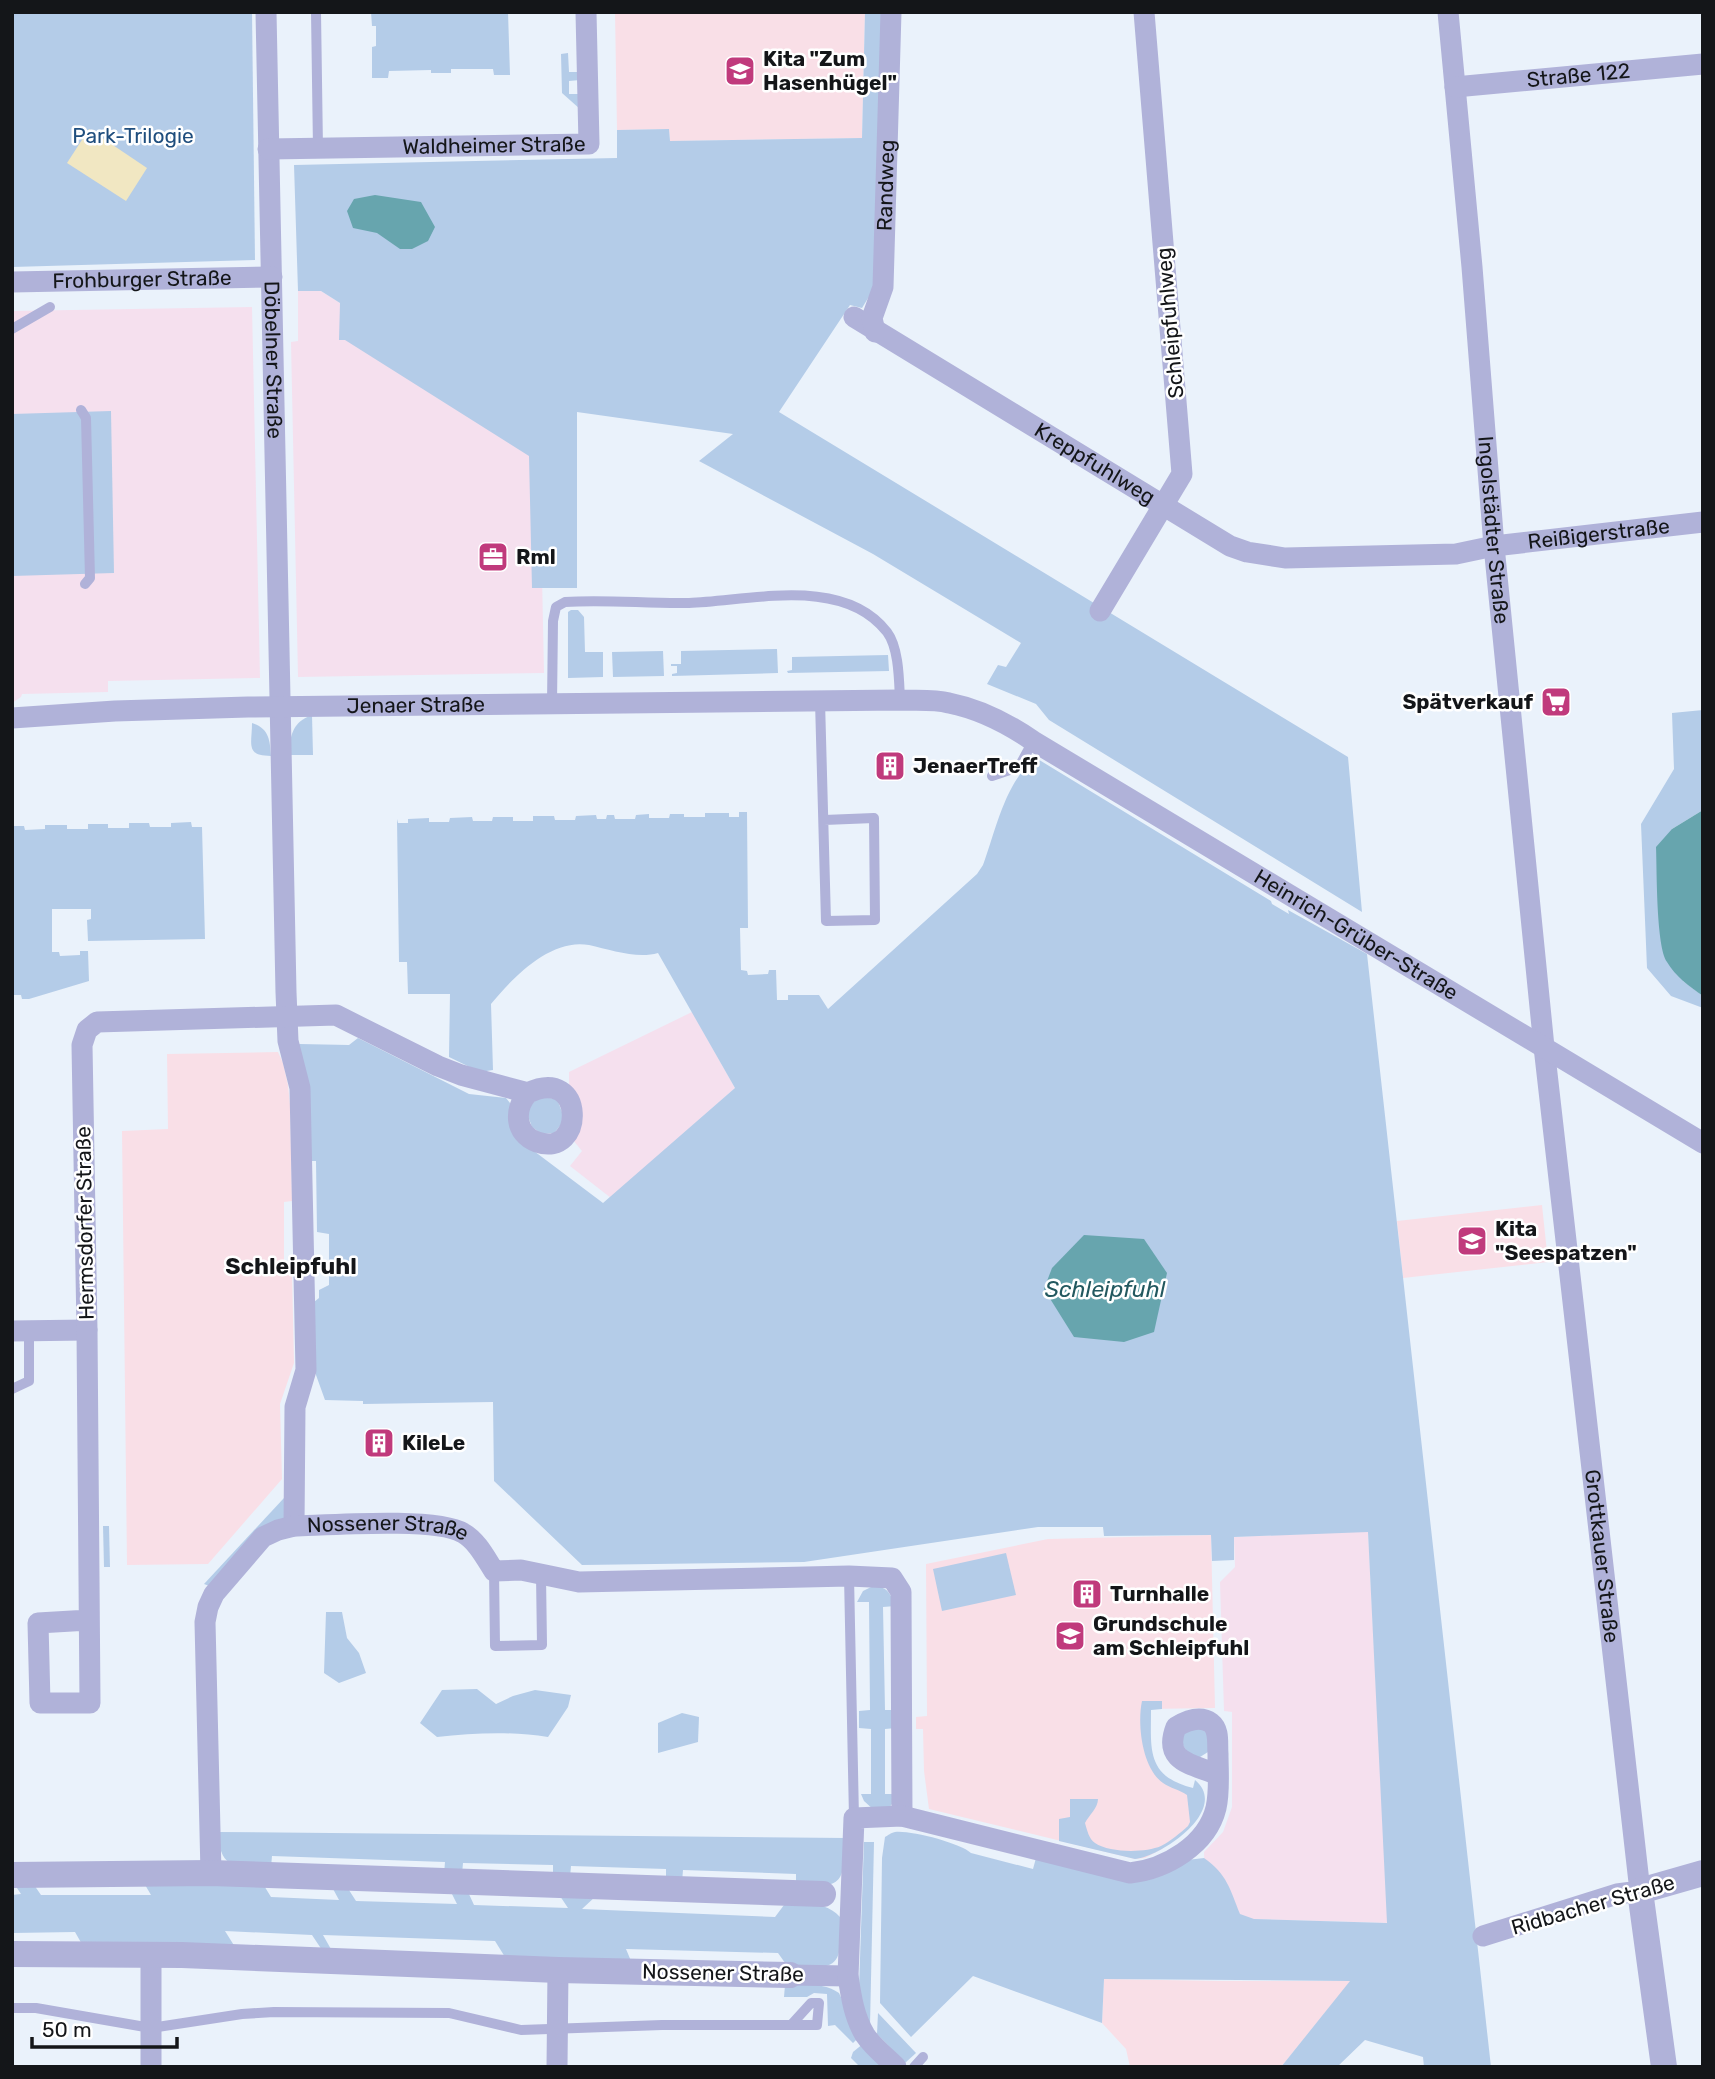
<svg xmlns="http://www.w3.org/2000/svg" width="1715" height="2079" font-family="Rubik,sans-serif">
<rect width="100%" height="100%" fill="#eaf2fb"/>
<g fill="#f5e0ee">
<polygon points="298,291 321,291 539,428 544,673 298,677 291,342 298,341"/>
<polygon points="252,307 260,678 108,681 108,692 22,694 21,697 12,703 12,311"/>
<polygon points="692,1012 735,1088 611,1198 570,1166 582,1151 573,1140 582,1115 581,1105 577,1095 569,1088 569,1072"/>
<polygon points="1368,1531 1388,1923 1254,1919 1206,1922 1204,1852 1223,1832 1232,1807 1232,1712 1224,1711 1220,1582 1235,1567 1234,1537"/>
</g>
<g fill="#f9dfe7">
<polygon points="615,12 865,12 862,138 670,141 669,129 617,130"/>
<polygon points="278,1052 283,1063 288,1085 290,1105 292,1201 284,1202 284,1271 292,1273 294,1363 280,1404 282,1479 208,1564 127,1565 122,1131 168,1129 167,1054"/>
<polygon points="1542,1205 1548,1262 1403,1278 1397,1221"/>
<polygon points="1211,1535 1215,1708 1147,1709 1147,1749 1164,1779 1193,1794 1193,1823 1162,1849 1145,1858 1135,1859 929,1809 924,1771 923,1729 916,1729 916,1717 927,1716 926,1564 1048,1539"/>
<polygon points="1104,1979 1219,1981 1351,1981 1281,2067 1130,2067 1126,2049 1102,2023"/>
</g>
<g fill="#b4cce8">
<polygon points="12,12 252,12 255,260 12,267"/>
<polygon points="371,12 508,12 510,75 494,75 493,69 451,69 451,73 431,73 431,70 389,71 388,78 372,78 372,47 376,46 376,26 372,26"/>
<polygon points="865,12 886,12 876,285 862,308 850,305 779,412 1348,757 1362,912 1049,720 1036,704 987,684 998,665 1006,667 1021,643 873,554 699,461 733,434 577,412 577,588 532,588 529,456 345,340 339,340 340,303 321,291 298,291 294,165 617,158 617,130 669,129 670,141 862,138"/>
<polygon points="568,53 569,72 580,72 580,80 569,81 569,94 580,94 580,109 562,93 561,54"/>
<polygon points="111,411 114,573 12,576 12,414"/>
<polygon points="571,610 578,610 584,617 585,652 603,652 603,677 568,678 568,612"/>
<polygon points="777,649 778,673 672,676 672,674 677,673 677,666 671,666 671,664 681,664 681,651"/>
<polygon points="663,651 664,676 613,677 612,652"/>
<polygon points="888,655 889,671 788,673 787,671 792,670 792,657"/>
<polygon points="1703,710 1703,810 1672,829 1683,981 1703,996 1703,1008 1671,996 1647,968 1641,824 1674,769 1672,713"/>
<path d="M312,715L313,755H289C290,736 292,722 312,715Z"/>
<path d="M252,723C269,728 270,740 271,756C245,756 252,744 252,723Z"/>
<path d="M1036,758L1271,901L1272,904L1289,914L1288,910L1367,954L1491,2067H1424L1423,2057L1365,2040L1337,2067H1281L1350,1981L1104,1979L1102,2023L973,1976L911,2037L880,2003L882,1858L885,1837C889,1835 890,1833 895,1832C910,1830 960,1843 971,1853L1033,1869L1036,1858L1117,1877L1187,1860L1204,1858C1227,1874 1230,1889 1240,1914L1254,1919L1387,1923L1368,1532L1234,1537V1560L1212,1561L1211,1535L1104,1536L1103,1527H1038L804,1562L582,1565L494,1481L493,1402L363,1404V1401L325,1400L316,1375L314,1302L319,1298V1290L329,1285V1234L317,1232L316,1161H311L299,1044L349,1045L358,1038L469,1094L506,1098L510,1103L522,1142L603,1203L735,1088L658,953C637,959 611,950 589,945C551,938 513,977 491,1004L493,1070L480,1072L449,1057L450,994H408L407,962H399L397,819L398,823H408V819L429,818V822H449L450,818L472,817L473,821H492L493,817H513V821H533V816H554L555,820H575L576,816L596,815L597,819H606L607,815H614L615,819H635L636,815L649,814V818H669L670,814H684V817H705V813H729V817H739V812H747L748,928H740L741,970L747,971L748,975L768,974L769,970H776L777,1000H788V995H819L828,1009L977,874L983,865C996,830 1005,781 1036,758Z"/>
<polygon points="191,822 192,827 202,827 205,939 88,941 87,920 91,919 91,909 52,909 52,952 59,952 60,956 80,955 80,951 88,951 89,981 29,999 22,999 21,995 12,995 12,826 24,826 25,830 45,829 45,825 67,825 67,829 88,829 88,824 108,824 108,828 129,828 129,823 149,823 150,827 171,827 171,823"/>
<polygon points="540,1097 557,1099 565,1120 554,1133 542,1134 532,1127 528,1116 530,1105"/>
<polygon points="284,1498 289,1504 285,1520 212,1587 204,1584"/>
<polygon points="103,1526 109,1526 110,1567 104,1567"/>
<polygon points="1006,1553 1016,1595 942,1611 933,1569"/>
<path d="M873,1586C888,1587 890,1593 895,1606L883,1607L885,1710H896V1728L885,1729V1794H898L890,1807L874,1810L864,1801L861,1794H871V1729L859,1728V1711L870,1710L869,1602H857L863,1591Z"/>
<polygon points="326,1612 342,1612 347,1638 359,1653 366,1673 339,1683 324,1673"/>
<path d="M477,1689L496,1704L513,1696L535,1690L571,1695L568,1707L548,1737C512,1731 473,1733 437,1737L420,1723L442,1690Z"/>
<path d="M1142,1701H1162V1709L1151,1710C1151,1749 1146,1776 1193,1788L1195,1780C1230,1809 1163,1856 1135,1859L1059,1841V1819L1070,1817V1799H1098C1098,1808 1089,1815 1085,1823C1087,1830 1089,1839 1095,1843C1110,1853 1145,1853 1161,1846C1171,1841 1180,1833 1188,1826L1190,1822L1187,1795C1180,1790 1170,1788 1163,1783C1142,1768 1137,1724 1142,1701Z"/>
<polygon points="682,1713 699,1717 698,1742 658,1753 658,1723"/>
<polygon points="1201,1728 1208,1734 1208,1752 1200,1757 1191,1758 1179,1739 1184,1731"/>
<path d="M218,1832L846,1838C842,1884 846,1887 796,1886V1874L683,1870L682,1882H666V1869L571,1866L570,1877H553V1865L463,1863L462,1874H444L445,1862L272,1856L271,1867C238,1865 220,1873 218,1832Z"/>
<polygon points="864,1842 874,1842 870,2025 865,2015 859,1988"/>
<path d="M13,1882H32L41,1895H151L144,1883L263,1884L271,1897L339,1900L332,1887H347L356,1901L457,1904L451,1892H468L474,1905L568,1908L560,1896H596L582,1909L775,1917L784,1905C805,1905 824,1900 840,1917C843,1967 838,1970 788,1967L778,1953L626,1949L631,1961L505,1957L495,1941L323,1935L332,1951L322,1950L312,1935L225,1931L235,1947L83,1946L75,1932L12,1933V1895L21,1894Z"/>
<path d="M785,1985C803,1985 824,1982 839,1993L859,2037L853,2043L835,2025L828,2026L827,1994L814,1993L807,1997H784Z"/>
<polygon points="878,2013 916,2053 905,2063 877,2034"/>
<polygon points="864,2043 886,2067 860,2067 851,2058 853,2052"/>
</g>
<polygon fill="#f1e7c2" points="89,129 147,168 126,201 67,163"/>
<g fill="#67a5ae">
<polygon points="375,195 421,202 435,227 428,241 412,249 400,249 377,233 353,228 347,211 354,199"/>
<path d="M1703,810V996C1690,987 1675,976 1667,962C1656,946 1657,870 1656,847L1672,829Z"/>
<polygon points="1084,1235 1144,1239 1167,1273 1154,1332 1124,1342 1074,1337 1044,1289 1052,1268"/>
</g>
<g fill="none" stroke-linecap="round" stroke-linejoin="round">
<g stroke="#b0b2d9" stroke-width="10">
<polyline points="316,12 318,149"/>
<polyline points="12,329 50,307"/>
<polyline points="81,410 86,418 90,578 85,584"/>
<polyline points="820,701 826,921 875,920 874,818 824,820"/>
<path d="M552,704L553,621L556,607L565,602C606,599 648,604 689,603C750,601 843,575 887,632C899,648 899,680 900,700"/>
<polyline points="992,776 1019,767 1033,741"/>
<polyline points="12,1389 29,1381 29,1331"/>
<polyline points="494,1571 495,1646 542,1645 541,1575"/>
<polyline points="849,1576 854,1818"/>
<polyline points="12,2008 36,2008 151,2028 242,2014 274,2012 449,2013 521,2030 662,2025 817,2025 819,2003 811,2003 791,2025"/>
<polyline points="914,2067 923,2057"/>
</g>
<g stroke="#b0b2d9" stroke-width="21">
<path id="s1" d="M266,12L286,992L288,1041L300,1088L306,1370L295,1407L294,1526"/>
<path id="s2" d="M1448,12L1472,267L1494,546L1544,1047L1640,1891L1617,1894L1483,1936"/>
<path id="s3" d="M1455,87L1703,64"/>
<path id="s4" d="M268,149L589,144L586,12"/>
<path id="s5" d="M12,282L272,277"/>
<path id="s6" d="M854,317L1230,546L1247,552L1285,558L1456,554L1494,546L1703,522"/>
<path id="s7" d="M875,332L872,318L883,287L891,12"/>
<polyline points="1100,611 1182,474 1144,12"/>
<path id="s8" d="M12,718L115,711L248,707L900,700C916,701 933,699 949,703C979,709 1007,723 1033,741L1703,1143"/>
<polyline points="12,1331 87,1330"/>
<path d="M89,1620L38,1623L40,1703H90L87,1330L82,1045L87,1030L97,1022L336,1015L438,1066L461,1075L528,1093C586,1065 585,1159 537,1142C514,1134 514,1108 528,1093"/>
<path id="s9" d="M211,1873L205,1622L208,1607L214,1594L263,1537L278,1530L294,1526C329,1525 437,1517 463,1533C477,1541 485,1557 494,1571L521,1570L579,1582L849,1576L892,1578L901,1592L902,1816"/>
<polyline points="790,1975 848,1976"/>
<polyline points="151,2067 151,1954"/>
<polyline points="557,2067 558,1970"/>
<path d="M896,2067C886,2057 873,2047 865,2035C854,2017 851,1996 848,1976L854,1818L902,1816L1130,1873C1166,1869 1207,1845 1216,1808C1220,1791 1218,1771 1218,1754C1217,1744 1220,1730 1211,1723C1200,1715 1186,1721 1176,1727C1162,1763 1194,1764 1218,1775"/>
</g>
<g stroke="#b0b2d9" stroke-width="26">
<polyline points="12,1875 211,1873 823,1894"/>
<polyline points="12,1954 182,1955 558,1970 790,1975"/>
<polyline points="1664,2067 1640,1891 1703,1873"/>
</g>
</g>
<defs>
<g id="school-square" transform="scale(1.575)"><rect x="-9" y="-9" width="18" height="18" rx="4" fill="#c03a7c" stroke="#fff"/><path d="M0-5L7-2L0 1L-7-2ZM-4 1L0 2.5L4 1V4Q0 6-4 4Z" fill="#fff"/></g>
<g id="office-square" transform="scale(1.575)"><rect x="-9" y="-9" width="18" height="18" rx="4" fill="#c03a7c" stroke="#fff"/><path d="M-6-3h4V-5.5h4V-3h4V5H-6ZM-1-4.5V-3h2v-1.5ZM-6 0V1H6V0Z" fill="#fff"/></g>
<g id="supermarket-square" transform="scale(1.575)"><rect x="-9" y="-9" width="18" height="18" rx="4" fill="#c03a7c" stroke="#fff"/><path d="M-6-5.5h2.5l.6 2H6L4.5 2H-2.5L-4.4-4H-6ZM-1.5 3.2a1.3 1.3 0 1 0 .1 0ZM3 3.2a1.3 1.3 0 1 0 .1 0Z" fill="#fff"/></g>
<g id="building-square" transform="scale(1.575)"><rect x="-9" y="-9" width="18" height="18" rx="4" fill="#c03a7c" stroke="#fff"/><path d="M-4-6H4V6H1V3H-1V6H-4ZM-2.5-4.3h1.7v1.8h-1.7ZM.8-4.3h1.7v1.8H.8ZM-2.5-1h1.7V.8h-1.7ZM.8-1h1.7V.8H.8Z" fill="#fff"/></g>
</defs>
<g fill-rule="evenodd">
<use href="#school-square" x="740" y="71"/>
<use href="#office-square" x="493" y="557"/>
<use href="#supermarket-square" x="1556" y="702"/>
<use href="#building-square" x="890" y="766"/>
<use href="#school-square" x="1472" y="1241"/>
<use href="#building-square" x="379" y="1443"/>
<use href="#building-square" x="1087" y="1594"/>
<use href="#school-square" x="1070" y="1636"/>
</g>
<g text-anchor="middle" stroke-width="5" stroke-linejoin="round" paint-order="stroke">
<g font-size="21" font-weight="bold" fill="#141619" stroke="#fff" text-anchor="start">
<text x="763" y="66">Kita "Zum<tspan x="763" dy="24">Hasenhügel"</tspan></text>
<text x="516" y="564">Rml</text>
<text x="1533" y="709" text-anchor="end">Spätverkauf</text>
<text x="913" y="773">JenaerTreff</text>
<text x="1495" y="1236">Kita<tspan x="1495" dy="24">"Seespatzen"</tspan></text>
<text x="402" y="1450">KileLe</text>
<text x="1110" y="1601">Turnhalle</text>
<text x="1093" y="1631">Grundschule<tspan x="1093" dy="24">am Schleipfuhl</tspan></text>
</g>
<g font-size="21" fill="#141619" stroke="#fff">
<text dy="7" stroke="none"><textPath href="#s3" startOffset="124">Straße 122</textPath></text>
<text dy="7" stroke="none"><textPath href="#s4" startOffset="226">Waldheimer Straße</textPath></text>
<text dy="7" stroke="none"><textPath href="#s7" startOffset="149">Randweg</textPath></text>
<text dy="7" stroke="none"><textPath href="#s5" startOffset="130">Frohburger Straße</textPath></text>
<text transform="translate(1170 323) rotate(-95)" y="7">Schleipfuhlweg</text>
<text dy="7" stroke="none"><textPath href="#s1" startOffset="348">Döbelner Straße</textPath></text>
<text dy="7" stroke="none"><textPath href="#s6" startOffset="282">Kreppfuhlweg</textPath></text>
<text dy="7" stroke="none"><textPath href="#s2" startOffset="520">Ingolstädter Straße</textPath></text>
<text dy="7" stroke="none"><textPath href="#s6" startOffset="812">Reißigerstraße</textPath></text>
<text dy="7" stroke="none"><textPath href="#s8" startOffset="404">Jenaer Straße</textPath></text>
<text dy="7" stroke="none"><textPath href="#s8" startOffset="1407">Heinrich-Grüber-Straße</textPath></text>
<text transform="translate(85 1223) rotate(-91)" y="7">Hermsdorfer Straße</text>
<text dy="7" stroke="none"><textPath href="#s9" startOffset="483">Nossener Straße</textPath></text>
<text dy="7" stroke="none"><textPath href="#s2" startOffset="1552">Grottkauer Straße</textPath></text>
<text transform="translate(1593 1905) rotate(-16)" y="7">Ridbacher Straße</text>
<text transform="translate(723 1973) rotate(1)" y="7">Nossener Straße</text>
</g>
<g font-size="21" fill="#1f4e7e" stroke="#fff">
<text x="133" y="143">Park-Trilogie</text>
</g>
<g font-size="23" font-weight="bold" fill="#141619" stroke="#fff">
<text x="291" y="1274">Schleipfuhl</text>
</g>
<g font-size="23" font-style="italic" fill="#22585f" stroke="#fff">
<text x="1105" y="1297">Schleipfuhl</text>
</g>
</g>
<rect width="1715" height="2079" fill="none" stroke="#141619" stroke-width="28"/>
<path d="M32 2037v10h145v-10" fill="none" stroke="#141619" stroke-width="3.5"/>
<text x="42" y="2037" font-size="21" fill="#141619" stroke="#ffffff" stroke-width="5" paint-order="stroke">50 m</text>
</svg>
